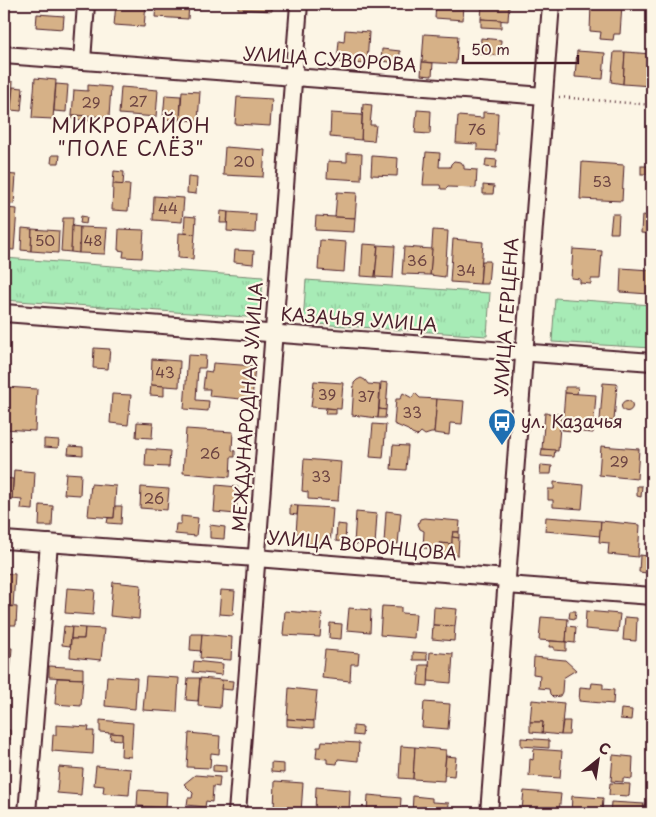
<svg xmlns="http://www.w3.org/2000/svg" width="656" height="817" font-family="'Playpen Sans',sans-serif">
<defs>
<pattern id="grass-tufts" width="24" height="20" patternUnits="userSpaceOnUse" patternTransform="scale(1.25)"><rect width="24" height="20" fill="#a7ebb6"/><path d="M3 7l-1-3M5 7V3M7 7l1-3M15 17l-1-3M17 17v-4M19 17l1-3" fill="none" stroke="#91c99d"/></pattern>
</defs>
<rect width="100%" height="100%" fill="#fcf5e5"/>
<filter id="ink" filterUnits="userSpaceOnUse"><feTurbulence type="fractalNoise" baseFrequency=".02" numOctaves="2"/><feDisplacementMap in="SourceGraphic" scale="10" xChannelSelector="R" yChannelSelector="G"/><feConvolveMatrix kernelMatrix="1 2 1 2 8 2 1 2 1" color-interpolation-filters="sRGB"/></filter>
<g filter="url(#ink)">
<g fill="url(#grass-tufts)" stroke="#788570">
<polygon points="4,258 263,277 260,318 4,300"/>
<polygon points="306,280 490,293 487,336 303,323"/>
<polygon points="555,298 652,305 652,348 552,342"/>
</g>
<g fill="#d6b187" stroke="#4a1f2b">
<polygon points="116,4 146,4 144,27 114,25"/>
<polygon points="156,4 189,4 188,19 155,17"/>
<polygon points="238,4 272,4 272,11 238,9"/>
<polygon points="347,4 365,4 365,9 347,8"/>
<polygon points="436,4 464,4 463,20 435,18"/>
<polygon points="482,4 509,6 508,21 481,19"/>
<polygon points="591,4 622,5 620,34 614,34 613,40 600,39 601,32 590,31"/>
<polygon points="37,14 64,16 63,29 36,27"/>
<polygon points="481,19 501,20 501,28 481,27"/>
<polygon points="345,30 369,32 367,64 337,62 339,41 344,42"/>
<polygon points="424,34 458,36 456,64 422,62"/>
<polygon points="481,38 501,40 500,56 480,54"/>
<polygon points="382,49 400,51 400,63 381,61"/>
<polygon points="577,51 605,53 603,79 575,77"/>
<polygon points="614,52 625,52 623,84 611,82"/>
<polygon points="625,52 652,54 651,86 623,84"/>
<polygon points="422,62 433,63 432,76 421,75"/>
<polygon points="35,78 56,80 53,119 32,118"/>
<polygon points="4,81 13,82 11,110 6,110 6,114 4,114"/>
<polygon points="56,84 68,85 66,112 54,111"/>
<polygon points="88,85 111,87 109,117 72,115 74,90 88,91"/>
<polygon points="13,87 23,88 21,111 11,110"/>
<polygon points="121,87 158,90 156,117 119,114"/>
<polygon points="182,91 200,92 198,121 180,120"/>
<polygon points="165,95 181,96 180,120 163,119"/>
<polygon points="237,97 272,99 270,126 235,124"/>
<polygon points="363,104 372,105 370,125 376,125 374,141 361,140"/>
<polygon points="417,110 431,111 430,134 415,133"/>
<polygon points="483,112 498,113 496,151 477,150 477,144 456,143 458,116 483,118"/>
<polygon points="331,113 362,115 361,140 330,137"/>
<polygon points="72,115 92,116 91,121 72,119"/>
<polygon points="225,147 265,150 263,177 223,175"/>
<polygon points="426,152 440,153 439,167 450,167 451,164 454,161 461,162 464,166 464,169 477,170 476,188 448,187 446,189 441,189 440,185 423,185"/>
<polygon points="347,153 362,154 361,180 327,178 328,161 347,162"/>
<polygon points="52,155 60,155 59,163 51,163"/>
<polygon points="372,156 398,158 397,176 371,175"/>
<polygon points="486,159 497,160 496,168 485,167"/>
<polygon points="582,162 624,165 622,201 580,199"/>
<rect x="641" y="166" width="11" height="8"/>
<polygon points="114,171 124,172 123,185 113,184"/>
<polygon points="4,174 16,175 14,204 4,203"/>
<polygon points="188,177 197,178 196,194 187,193"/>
<polygon points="113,184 130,185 128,211 112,210"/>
<polygon points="483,185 494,186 493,194 483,194"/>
<polygon points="337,192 357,193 355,218 335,217"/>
<polygon points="154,196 184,198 182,222 153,220"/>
<polygon points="4,208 17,209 14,250 4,249"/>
<polygon points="221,211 228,212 227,223 220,223"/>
<polygon points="228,212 256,214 255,233 227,231"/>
<polygon points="612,214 619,214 618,233 610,233"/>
<polygon points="642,215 652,216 652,234 641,233"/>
<polygon points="81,216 87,217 86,224 80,223"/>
<polygon points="185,216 196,217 195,234 184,233"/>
<polygon points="316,216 355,218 354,232 315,230"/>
<polygon points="63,218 73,218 71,252 61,251"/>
<polygon points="72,226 80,227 79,253 71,252"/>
<polygon points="80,227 107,228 105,254 79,253"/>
<polygon points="22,228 32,229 31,251 21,250"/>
<polygon points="32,229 59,231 58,253 31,251"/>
<polygon points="119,229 144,230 142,258 123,257 124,251 118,250"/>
<polygon points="433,230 448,231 445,277 430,275"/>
<polygon points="179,233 195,234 193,259 178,258"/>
<polygon points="453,239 483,242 480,284 450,282"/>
<polygon points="320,240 346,242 344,272 318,270"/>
<polygon points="363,244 378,245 375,277 361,276"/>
<polygon points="378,245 395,246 393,278 375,277"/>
<polygon points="404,247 432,249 430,275 402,274"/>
<polygon points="573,249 602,251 600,279 591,279 591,284 580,283 580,279 571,278"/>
<polygon points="235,250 254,251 253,264 234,262"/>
<polygon points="482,261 490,261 488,284 480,284"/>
<polygon points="621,268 650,270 649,294 620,292"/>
<polygon points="94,348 110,349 108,369 93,368"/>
<polygon points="188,355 206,356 205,368 198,368 196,400 209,401 208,411 184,409"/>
<polygon points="152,359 180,361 179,387 151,385"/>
<polygon points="213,363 255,366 252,400 209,396 210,389 203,389 205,371 212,372"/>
<polygon points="361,378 365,380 368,384 380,385 378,418 352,415 354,383 357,380"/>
<polygon points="314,381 343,383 341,409 311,407"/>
<polygon points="381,382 388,383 386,410 379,409"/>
<polygon points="603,383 617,384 614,421 600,420"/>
<polygon points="151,385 164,386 164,396 150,395"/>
<polygon points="5,387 37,389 35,431 4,429"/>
<polygon points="565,387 578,387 577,394 565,393"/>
<polygon points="403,393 412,398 415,393 420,398 437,399 434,433 431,433 425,435 421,432 417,436 412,434 408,430 394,424 396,399 400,399"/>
<polygon points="565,393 596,395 593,433 562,430"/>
<polygon points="112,394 131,395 128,425 110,423"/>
<polygon points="437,399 464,401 462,424 450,423 449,435 434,433"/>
<circle cx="627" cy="406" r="5.5"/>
<polygon points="326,408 336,409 336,414 325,414"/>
<polygon points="379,409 386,410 385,418 378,418"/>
<polygon points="545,413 561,414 558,451 542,449"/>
<polygon points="137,422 153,423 152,438 136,437"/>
<polygon points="373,424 386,425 383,458 370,457"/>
<polygon points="186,429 233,432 232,450 235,451 235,457 231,457 230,477 183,473"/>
<polygon points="44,439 59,440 58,448 44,447"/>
<polygon points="393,445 408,446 406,470 391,469"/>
<polygon points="69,446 83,447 83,455 68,454"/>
<polygon points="601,446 639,449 637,479 599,475"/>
<polygon points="146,449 170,451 169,467 145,466"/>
<polygon points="542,449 555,450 554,457 541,456"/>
<polygon points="304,459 341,462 338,501 308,499 308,492 302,491"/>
<polygon points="541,465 552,466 551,474 540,474"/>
<polygon points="14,470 35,472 33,510 21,509 22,500 12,499"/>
<polygon points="66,473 81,474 80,495 64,494"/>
<polygon points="4,478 13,479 12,499 4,499"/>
<polygon points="554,482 584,485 582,509 553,507 553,500 548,500 548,489 554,489"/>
<polygon points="91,484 116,486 114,518 88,516"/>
<polygon points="216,485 238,487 236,514 214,512"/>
<polygon points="637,486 642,486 641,497 637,496"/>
<polygon points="141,487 169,489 167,510 140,508"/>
<polygon points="40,505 53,506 52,526 39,526"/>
<polygon points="290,505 298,506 297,515 290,514"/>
<polygon points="115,506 122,506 121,524 107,523 108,518 114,518"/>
<polygon points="298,506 333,508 330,545 301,543 302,534 296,533"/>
<polygon points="386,511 401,513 398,544 384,543"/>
<polygon points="356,512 377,514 375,546 354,544"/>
<polygon points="181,516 198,518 196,536 175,534 176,524 181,524"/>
<polygon points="546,517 601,521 600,536 545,531"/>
<polygon points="424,518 460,521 459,532 453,532 452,544 439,543 438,549 423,548 424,531 420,529 418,524 420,519"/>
<polygon points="601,521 640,525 638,557 608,554 609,543 599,542"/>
<polygon points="337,524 346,525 345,542 336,541"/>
<polygon points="210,525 225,527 224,539 210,538"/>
<polygon points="453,532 459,532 459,538 452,537"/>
<polygon points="651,535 652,536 652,565 649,565"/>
<polygon points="452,537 459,538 458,555 438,554 439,543 452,544"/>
<polygon points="640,555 648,556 647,573 639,572"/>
<polygon points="4,573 15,574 13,607 4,606"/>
<polygon points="113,582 141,585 139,619 110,616"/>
<polygon points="67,588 95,590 93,615 65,613"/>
<polygon points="221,590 235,591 233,615 219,614"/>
<polygon points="5,606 17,607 16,625 4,625"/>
<polygon points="382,606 401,607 401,613 416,614 414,638 380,635"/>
<polygon points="434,607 457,609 455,626 433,625"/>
<polygon points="349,608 371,610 370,632 347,630"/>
<polygon points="285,611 322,614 320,637 283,635"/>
<polygon points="570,611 576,611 575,619 569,618"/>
<polygon points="586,611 620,614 618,632 585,629"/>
<polygon points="541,617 568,619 566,642 539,640"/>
<polygon points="625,617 637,618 636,641 623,640"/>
<polygon points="330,623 342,624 341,639 329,638"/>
<polygon points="433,625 455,626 454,641 432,639"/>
<polygon points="64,626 72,627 70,646 62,645"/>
<polygon points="567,626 576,627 575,643 566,642"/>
<polygon points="72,627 85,628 84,639 71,639"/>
<polygon points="85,628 104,629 101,660 70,657 71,639 84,639"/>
<polygon points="191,634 202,634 201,651 190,650"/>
<polygon points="202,634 232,637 231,660 200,658"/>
<polygon points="550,641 566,642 566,651 554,650 554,647 549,647"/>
<polygon points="4,648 12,648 10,675 4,675"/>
<polygon points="325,650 359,653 358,664 351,664 350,681 322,678"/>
<polygon points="413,652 427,653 427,660 413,660"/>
<polygon points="430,652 453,654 451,683 428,681"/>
<polygon points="534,657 565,660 576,670 563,678 562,692 560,696 553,697 550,694 549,689 539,688 540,675 533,674"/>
<polygon points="194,661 223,664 222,675 193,672"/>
<polygon points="420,665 429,665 428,686 418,685"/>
<polygon points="49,666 83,668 83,679 49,677"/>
<polygon points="107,676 137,678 135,709 105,706"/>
<polygon points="146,676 179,678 177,712 143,710"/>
<polygon points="57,678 83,679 81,706 55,704"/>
<polygon points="188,678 200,678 198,701 186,700"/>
<polygon points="200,678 222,680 220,708 198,706"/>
<polygon points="222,680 233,681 232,690 221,689"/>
<polygon points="592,683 603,684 603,689 614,690 613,704 579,701 580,687 591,688"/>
<polygon points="289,688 317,691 314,721 287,719"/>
<polygon points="532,700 564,703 561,735 542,733 543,722 530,722"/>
<polygon points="424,702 450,704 448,729 422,727"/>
<polygon points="621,709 632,710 631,720 620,719"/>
<polygon points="287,719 314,721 314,728 287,726"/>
<polygon points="100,720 133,723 131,757 121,756 122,734 100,732"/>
<polygon points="563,721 570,721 569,735 561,735"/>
<polygon points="530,722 543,722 542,733 530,732"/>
<polygon points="56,725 89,727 88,731 94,731 93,754 52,751 53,735 56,735"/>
<polygon points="353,726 363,727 362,736 353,735"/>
<polygon points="4,729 10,730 10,740 4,739"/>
<polygon points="111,733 122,734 122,740 110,739"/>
<polygon points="189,733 220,736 219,754 211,753 210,768 187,767"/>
<polygon points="521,738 549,740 549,748 521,746"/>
<polygon points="322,741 359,743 358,761 338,759 337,764 327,763 327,759 316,758 317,747 321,747"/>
<polygon points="401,746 415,747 413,779 399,778"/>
<polygon points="415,747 446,750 444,781 413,779"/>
<polygon points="534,749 562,751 560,778 529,776 530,759 533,760"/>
<polygon points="613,755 633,757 632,779 623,778 623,782 611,781"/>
<polygon points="446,756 456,757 454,776 444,775"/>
<polygon points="271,763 284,764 284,773 271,772"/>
<polygon points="213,765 226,766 226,772 213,771"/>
<polygon points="96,766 131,769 129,795 103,793 104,786 94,785"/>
<polygon points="59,767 83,769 81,795 57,793"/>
<polygon points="195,775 220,777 219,787 213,786 212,802 206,801 205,807 187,805 188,798 192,798 193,793 184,784"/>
<polygon points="275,781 303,783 301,813 274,811"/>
<polygon points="610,783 630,784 629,796 609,795"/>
<polygon points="316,787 350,790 349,813 315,813"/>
<polygon points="138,790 167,792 166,808 137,806"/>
<polygon points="524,791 561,794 559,812 522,809"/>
<polygon points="368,795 401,798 400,813 367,813"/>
<polygon points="413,796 432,798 432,802 449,803 448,813 412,813"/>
<polygon points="572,796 603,798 602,813 571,813"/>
<polygon points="611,802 644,804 643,813 610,813"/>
<polygon points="644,804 652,805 652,813 643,813"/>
</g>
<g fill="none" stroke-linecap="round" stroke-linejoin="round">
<g stroke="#4a1f2b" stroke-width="20">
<g id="minor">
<polyline points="4,55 544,96"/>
<polyline points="82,61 86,4"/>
<polyline points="4,313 652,362"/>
<polyline points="4,540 256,558 507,578"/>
<polyline points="507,585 652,596"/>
<polyline points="27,813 49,543"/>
<polyline points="237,813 299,4"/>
<polyline points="489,813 551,4"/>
</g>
</g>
<polyline stroke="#4a1f2b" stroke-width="2.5" stroke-dasharray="1 4" stroke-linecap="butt" points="559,97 652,105"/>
<use href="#minor" stroke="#fcf5e5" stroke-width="16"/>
</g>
</g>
<defs>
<g id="bus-pin" transform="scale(1.4375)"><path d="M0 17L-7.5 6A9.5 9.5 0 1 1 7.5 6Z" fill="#1f6fb2" stroke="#fcf5e5"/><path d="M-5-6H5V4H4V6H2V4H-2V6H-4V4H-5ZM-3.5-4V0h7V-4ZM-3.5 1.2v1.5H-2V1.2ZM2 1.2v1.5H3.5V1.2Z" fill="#fff"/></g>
</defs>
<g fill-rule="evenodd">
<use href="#bus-pin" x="502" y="422"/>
</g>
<g text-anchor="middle" stroke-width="4.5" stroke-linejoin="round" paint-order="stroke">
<g font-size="15" fill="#6d4442">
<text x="138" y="107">27</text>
<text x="91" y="108">29</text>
<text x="477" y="135">76</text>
<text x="244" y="167">20</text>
<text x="602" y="187">53</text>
<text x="168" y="214">44</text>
<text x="45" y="246">50</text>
<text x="93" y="246">48</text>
<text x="417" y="266">36</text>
<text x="466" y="276">34</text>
<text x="165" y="378">43</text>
<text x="327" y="400">39</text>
<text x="366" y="402">37</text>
<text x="412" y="418">33</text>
<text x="210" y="459">26</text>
<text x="619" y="467">29</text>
<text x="321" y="482">33</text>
<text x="154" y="504">26</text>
</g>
<g font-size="18" fill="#4a1f2b" stroke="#fcf5e5">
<text transform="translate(330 60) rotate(4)" y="6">УЛИЦА СУВОРОВА</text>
<text transform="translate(507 317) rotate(-86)" y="6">УЛИЦА ГЕРЦЕНА</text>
<text transform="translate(359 320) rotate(4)" y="6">КАЗАЧЬЯ УЛИЦА</text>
<text transform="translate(248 407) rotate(-86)" y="6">МЕЖДУНАРОДНАЯ УЛИЦА</text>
<text transform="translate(362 546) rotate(5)" y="6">УЛИЦА ВОРОНЦОВА</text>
</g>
<g font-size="18" fill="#4a1f2b" stroke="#fcf5e5" text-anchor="start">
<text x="521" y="428">ул. Казачья</text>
</g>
<g font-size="20" letter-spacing="1" fill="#4a1f2b" stroke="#fcf5e5">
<text x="131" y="133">МИКРОРАЙОН<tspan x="131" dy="23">"ПОЛЕ СЛЁЗ"</tspan></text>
</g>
</g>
<rect width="656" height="817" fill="none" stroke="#fcf5e5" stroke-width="20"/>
<rect x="10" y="10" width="636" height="797" fill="none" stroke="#4a1f2b" stroke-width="2" filter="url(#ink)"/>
<g transform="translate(598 760) rotate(30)" stroke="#fcf5e5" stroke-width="4" paint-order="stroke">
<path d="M0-4L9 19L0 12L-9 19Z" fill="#4a1f2b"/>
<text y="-8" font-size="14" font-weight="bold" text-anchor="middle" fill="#4a1f2b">С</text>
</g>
<path d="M463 55v8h115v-8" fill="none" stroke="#4a1f2b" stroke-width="2.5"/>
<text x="471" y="55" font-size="15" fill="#4a1f2b" stroke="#fcf5e5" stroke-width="4" paint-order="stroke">50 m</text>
</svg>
